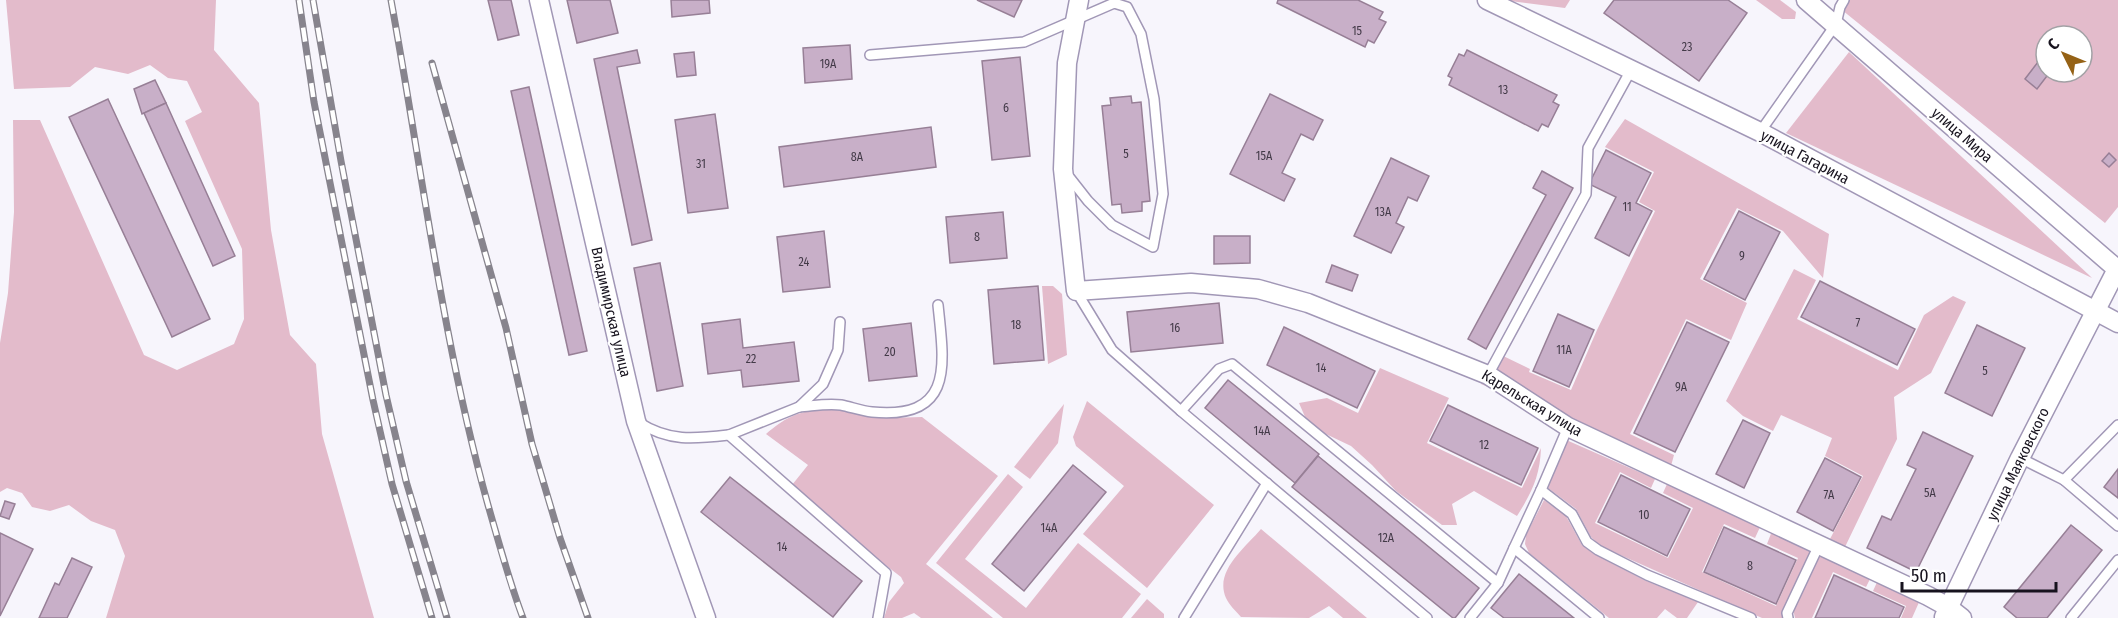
<svg xmlns="http://www.w3.org/2000/svg" width="2118" height="618" font-family="'Fira Sans Condensed',sans-serif">
<rect width="100%" height="100%" fill="#f7f5fc"/>
<g fill="#e3bbcb" fill-rule="evenodd">
<polygon points="6,0 216,0 214,50 259,103 271,230 290,335 316,364 322,434 374,618 106,618 125,556 115,530 91,521 69,505 50,511 32,507 22,493 7,488 0,492 0,343 8,293 14,212 13,120 40,120 144,355 177,370 234,344 244,319 242,249 185,121 202,112 187,81 168,78 150,65 128,74 95,67 70,87 14,89"/>
<polygon points="1502,0 1570,0 1565,8"/>
<polygon points="1756,0 1780,0 1796,12 1795,19 1782,19"/>
<path d="M1850,0H2118V207L2105,223L1842,10ZM2046,36H2082V72H2046Z"/>
<polygon points="1849,52 2089,275 2092,278 1786,133"/>
<polygon points="1625,119 1829,234 1823,278 1783,231 1737,208 1700,279 1747,303 1731,340 1686,319 1630,434 1674,455 1671,466 1481,384 1497,353 1530,369 1529,372 1571,390 1597,330 1655,211 1639,202 1654,172 1605,147"/>
<polygon points="1794,269 1816,280 1797,319 1898,370 1924,315 1953,296 1966,302 1931,373 1894,397 1897,439 1845,547 1830,539 1863,476 1825,456 1832,438 1781,415 1773,431 1743,416 1726,401"/>
<polygon points="1042,286 1053,286 1062,294 1067,355 1048,364"/>
<path d="M1380,368L1449,398L1427,443L1522,488L1541,448C1540,476 1532,492 1517,516L1474,491L1452,504L1457,525H1442L1396,491L1372,465L1351,446L1309,426L1299,403L1327,398L1358,413Z"/>
<polygon points="1087,401 1214,505 1147,588 1083,534 1124,486 1076,446 1073,437"/>
<polygon points="1064,404 1058,443 1030,479 1014,467"/>
<path d="M821,409H838L887,418L922,417L998,476L926,564L993,618H921L914,613L902,618H884L889,602L904,583L901,577L788,490L808,465L766,434C785,418 796,412 821,409Z"/>
<polygon points="1564,439 1655,479 1651,488 1620,472 1595,523 1668,558 1693,508 1663,493 1667,484 1761,525 1755,538 1724,524 1702,572 1776,606 1798,558 1767,544 1772,531 1810,548 1812,552 1784,618 1762,618 1600,546 1591,537 1576,509 1548,488"/>
<polygon points="1008,474 1023,487 965,559 1026,608 1078,543 1141,594 1122,618 1003,618 936,563"/>
<polygon points="1544,500 1566,516 1582,545 1594,554 1644,580 1698,602 1687,618 1677,618 1665,609 1657,618 1609,618 1529,553 1525,544 1526,535"/>
<path d="M1261,529L1367,618H1343L1329,606L1309,618L1241,617C1236,611 1229,605 1226,598C1214,571 1245,548 1261,529Z"/>
<polygon points="1819,552 1871,577 1866,587 1833,572 1812,618 1795,618 1793,609"/>
<polygon points="1878,580 1920,600 1912,618 1901,618 1906,606 1873,591"/>
<polygon points="1147,599 1164,614 1164,618 1131,618"/>
</g>
<g fill="#c8afc8" stroke="#977f96" stroke-width="1.5">
<polygon points="488,0 511,0 519,35 498,40"/>
<polygon points="567,0 610,0 618,33 577,43"/>
<polygon points="671,0 709,0 710,13 672,17"/>
<polygon points="977,0 1022,0 1014,17"/>
<polygon points="1278,0 1358,0 1383,12 1379,19 1386,22 1374,43 1368,40 1365,47 1277,3"/>
<polygon points="1614,0 1728,0 1747,13 1699,81 1604,13"/>
<polygon points="850,45 852,79 805,83 803,48"/>
<polygon points="637,50 640,63 617,67 652,240 632,245 594,59"/>
<polygon points="1467,50 1557,95 1553,102 1559,105 1548,127 1542,124 1538,131 1449,85 1452,78 1448,76 1459,54 1464,56"/>
<polygon points="694,52 696,75 677,77 674,54"/>
<polygon points="1020,57 1030,156 992,160 982,61"/>
<polygon points="2038,62 2046,69 2046,72 2050,72 2037,89 2025,79"/>
<polygon points="155,80 166,103 142,114 134,89"/>
<polygon points="529,87 587,351 569,355 511,91"/>
<polygon points="1270,94 1323,120 1313,140 1301,134 1282,173 1295,179 1284,201 1230,174"/>
<polygon points="1131,96 1132,103 1141,102 1150,201 1142,202 1142,211 1122,213 1121,204 1112,205 1102,106 1111,105 1110,98"/>
<polygon points="108,99 210,319 172,337 69,117"/>
<polygon points="166,103 235,256 213,266 144,113"/>
<polygon points="715,114 728,208 688,213 675,120"/>
<polygon points="931,127 936,167 784,187 779,147"/>
<polygon points="1606,150 1651,173 1636,203 1652,211 1629,256 1595,238 1616,197 1589,184"/>
<polygon points="2109,153 2116,160 2109,167 2102,161"/>
<polygon points="1391,158 1429,176 1417,201 1408,197 1396,223 1404,227 1391,253 1354,236"/>
<polygon points="1542,171 1573,188 1486,349 1468,339 1546,195 1533,188"/>
<polygon points="1739,211 1780,232 1745,300 1704,279"/>
<polygon points="1003,212 1007,258 950,263 946,217"/>
<polygon points="824,231 830,287 783,292 777,237"/>
<polygon points="1214,236 1250,236 1250,263 1214,264"/>
<polygon points="660,263 683,386 657,391 634,268"/>
<polygon points="1332,265 1358,275 1352,291 1326,282"/>
<polygon points="1820,281 1915,329 1897,365 1801,317"/>
<polygon points="1038,286 1044,360 994,364 988,290"/>
<polygon points="1219,303 1223,343 1131,352 1127,312"/>
<polygon points="1558,314 1594,330 1569,387 1533,371"/>
<polygon points="740,319 743,348 794,342 799,381 743,387 741,370 708,374 702,324"/>
<polygon points="1687,322 1729,342 1675,452 1634,433"/>
<polygon points="911,323 917,376 869,381 863,329"/>
<polygon points="1977,325 2025,348 1992,416 1945,393"/>
<polygon points="1284,327 1375,371 1357,408 1267,365"/>
<polygon points="1228,380 1319,454 1295,483 1205,408"/>
<polygon points="1448,405 1538,448 1521,485 1430,441"/>
<polygon points="1743,420 1770,433 1744,488 1716,474"/>
<polygon points="1923,432 1973,456 1916,572 1867,548 1882,516 1891,520 1916,469 1907,465"/>
<polygon points="1318,456 1479,588 1455,618 1453,618 1292,487"/>
<polygon points="1825,458 1861,477 1833,531 1797,512"/>
<polygon points="1073,465 1106,492 1024,591 992,564"/>
<polygon points="2118,469 2118,498 2104,487"/>
<polygon points="1621,475 1690,509 1667,556 1598,522"/>
<polygon points="730,477 862,581 833,617 701,512"/>
<polygon points="5,501 15,504 9,519 0,516"/>
<polygon points="2071,525 2102,550 2047,618 2017,618 2004,607"/>
<polygon points="1724,527 1796,560 1776,604 1704,572"/>
<polygon points="0,533 33,549 0,616"/>
<polygon points="72,558 92,567 67,618 39,618 55,583 59,585"/>
<polygon points="1519,574 1574,618 1504,618 1491,608"/>
<polygon points="1834,575 1904,607 1899,618 1815,618"/>
</g>
<g fill="none" stroke-linecap="round" stroke-linejoin="round">
<g stroke="#a197b6" stroke-width="12">
<g id="lane">
<polyline points="870,55 1024,42 1114,3 1127,7 1141,34 1154,99 1163,194 1153,247 1112,225 1088,201 1066,173"/>
<polyline points="1760,132 1836,24 1840,7 1844,0"/>
<polyline points="1076,291 1112,350 1181,411 1427,618"/>
<polyline points="1488,375 1586,194 1588,148 1631,70"/>
<path d="M799,407C813,406 827,403 841,405C851,407 862,411 872,412C955,420 944,364 938,305"/>
<polyline points="1181,411 1219,369 1232,364 1498,583 1514,548"/>
<path d="M638,422C669,442 694,439 729,435L886,573L878,618"/>
<polyline points="1568,427 1541,490 1514,548 1599,618"/>
<polyline points="729,435 799,407 823,384 838,350 840,322"/>
<polyline points="2020,458 2064,480 2118,526"/>
<polyline points="2064,480 2118,425"/>
<polyline points="1541,490 1572,514 1587,542 1598,550 1647,575 1751,618"/>
<polyline points="1184,618 1267,483"/>
<polyline points="1470,618 1498,583"/>
<polyline points="1788,618 1787,613 1819,545"/>
<polyline points="2071,618 2118,560"/>
</g>
</g>
<g stroke="#a197b6" stroke-width="21">
<g id="street">
<polyline points="539,0 636,421 706,618"/>
<polyline points="1079,0 1067,63 1063,169 1076,291 1191,283 1258,289 1308,303 1488,375 1568,427 1928,596 1948,607 1962,618"/>
<polyline points="1487,0 1760,132 2118,323"/>
<polyline points="1806,0 2118,270"/>
<polyline points="1944,617 2020,458 2117,269"/>
</g>
</g>
<use href="#lane" stroke="#fff" stroke-width="9"/>
<use href="#street" stroke="#fff" stroke-width="18"/>
<g stroke="#87848d" stroke-width="7">
<g id="rail">
<polyline points="299,0 314,102 373,400 392,484 432,618"/>
<polyline points="313,0 341,161 386,395 406,481 447,618"/>
<path d="M391,0C422,169 442,340 488,505C499,543 509,581 523,618"/>
<polyline points="432,63 506,328 532,444 560,538 588,618"/>
</g>
</g>
<use href="#rail" stroke="#fff" stroke-width="4.5" stroke-dasharray="14" stroke-linecap="butt"/>
</g>
<g text-anchor="middle" stroke-width="4.5" stroke-linejoin="round" paint-order="stroke">
<g font-size="12" fill="#433a48">
<text x="1357" y="35">15</text>
<text x="1687" y="51">23</text>
<text x="828" y="68">19А</text>
<text x="1503" y="94">13</text>
<text x="1006" y="112">6</text>
<text x="1126" y="158">5</text>
<text x="1264" y="160">15А</text>
<text x="857" y="161">8А</text>
<text x="701" y="168">31</text>
<text x="1627" y="211">11</text>
<text x="1383" y="216">13А</text>
<text x="977" y="241">8</text>
<text x="1742" y="260">9</text>
<text x="804" y="266">24</text>
<text x="1858" y="327">7</text>
<text x="1016" y="329">18</text>
<text x="1175" y="332">16</text>
<text x="1564" y="354">11А</text>
<text x="890" y="356">20</text>
<text x="751" y="363">22</text>
<text x="1321" y="372">14</text>
<text x="1985" y="375">5</text>
<text x="1681" y="391">9А</text>
<text x="1262" y="435">14А</text>
<text x="1484" y="449">12</text>
<text x="1930" y="497">5А</text>
<text x="1829" y="499">7А</text>
<text x="1644" y="519">10</text>
<text x="1049" y="532">14А</text>
<text x="1386" y="542">12А</text>
<text x="782" y="551">14</text>
<text x="1750" y="570">8</text>
</g>
<g font-size="15" fill="#17131e" stroke="#fff">
<text transform="translate(1962 135) rotate(41)" y="5">улица Мира</text>
<text transform="translate(1805 157) rotate(28)" y="5">улица Гагарина</text>
<text transform="translate(611 312) rotate(77)" y="5">Владимирская улица</text>
<text transform="translate(1532 403) rotate(31)" y="5">Карельская улица</text>
<text transform="translate(2018 464) rotate(-64)" y="5">улица Маяковского</text>
</g>
</g>
<g transform="translate(2064 54) rotate(313)"><circle r="28" fill="#ffffff" stroke="#a2a1a5" stroke-width="1.5"/>
<path d="M0-4.5L10 22L0 15L-10 22Z" fill="#956216"/>
<text y="-9" font-size="16" font-weight="bold" text-anchor="middle" fill="#17131e">С</text>
</g>
<path d="M1902 582v9h154v-9" fill="none" stroke="#17131e" stroke-width="3"/>
<text x="1911" y="582" font-size="18" fill="#17131e" stroke="#ffffff" stroke-width="4.5" paint-order="stroke">50 m</text>
</svg>
